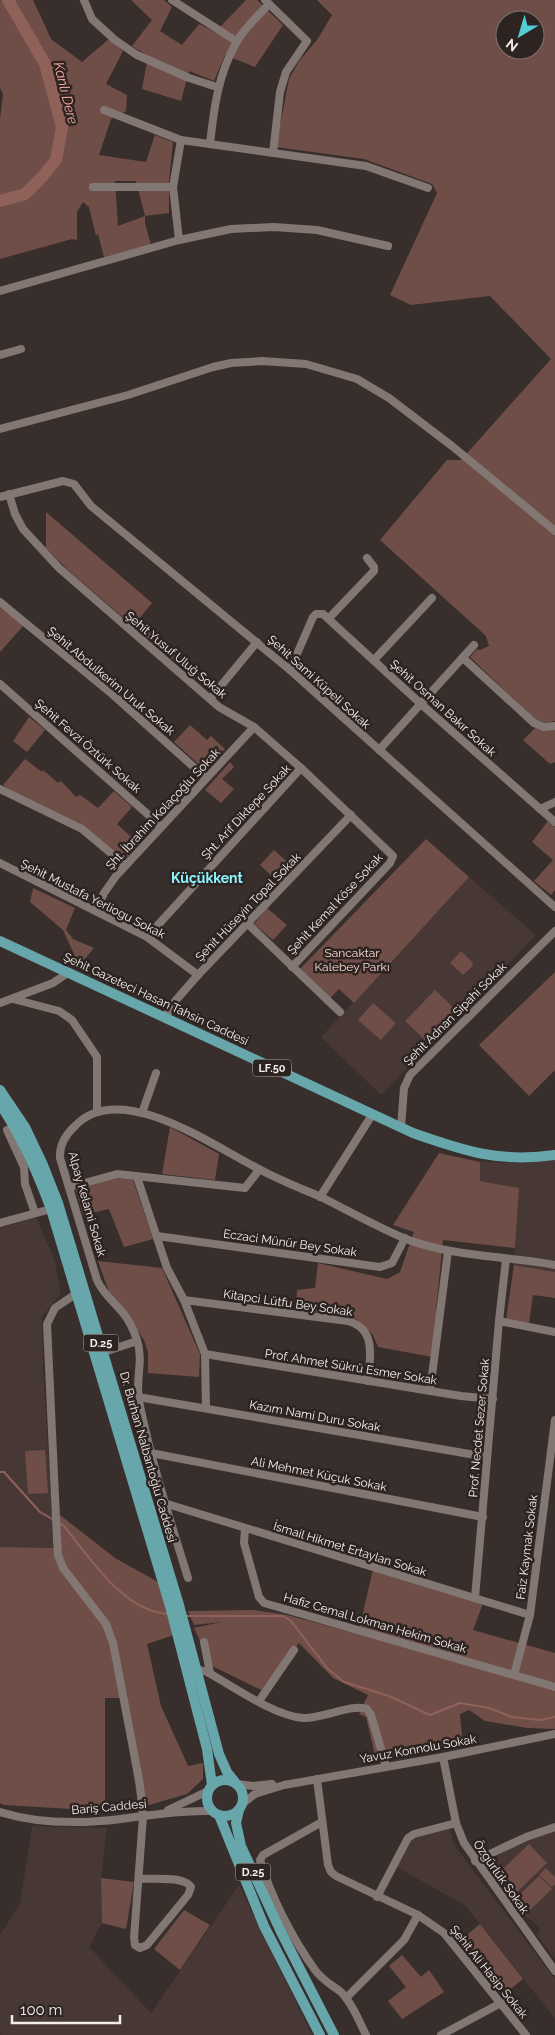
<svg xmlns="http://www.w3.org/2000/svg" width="555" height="2035" font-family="Raleway,sans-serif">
<rect width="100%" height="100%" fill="#382e2c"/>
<g fill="#483835">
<polygon points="469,877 536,935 381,1095 321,1037"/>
<polygon points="555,1160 555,1272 514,1265 519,1188 480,1181 480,1162 524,1163"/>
<polygon points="36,1217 54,1259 61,1293 42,1317 43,1367 54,1548 0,1547 0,1228"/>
<polygon points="32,1826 107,1828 101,1878 102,1923 89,1947 151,2013 239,1885 312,2035 2,2035 0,2034 0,1935 20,1904"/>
<polygon points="450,1828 454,1845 555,1979 555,2019 466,1906 397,1867 413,1836"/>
<polygon points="555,1829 555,1959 537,1935 540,1928 520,1912 486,1868 502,1853 520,1841"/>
</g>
<g fill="#6f4e48" fill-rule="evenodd">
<path d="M0,0H33L51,39L82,62L109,39L123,51L106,84L127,95L126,111L111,119L99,155L146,162L155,135L173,142L169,181V213L145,216V223L151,245L104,257L98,234L96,236L89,207L83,202L77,212V240L72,239L0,259V119L3,94L0,88ZM115,181H136L145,216L118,226Z"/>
<polygon points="131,0 164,0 172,7 160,31 182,45 199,24 215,32 246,0 257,0 283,25 255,67 225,55 214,81 189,71 181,101 142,89 148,56 132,46 152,20"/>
<path d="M317,0H555V721L547,723L536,720L470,657L477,649L480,650L489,646L486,636L380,540L447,460H461L551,359L490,296L411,305L390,295L437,193L432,184L364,159L276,147L289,79L299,61L317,40L332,15ZM505,20H535V50H505Z"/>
<polygon points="46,512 152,603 133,626 68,570 46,548"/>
<polygon points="0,608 24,625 0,652"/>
<polygon points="142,623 164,642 159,648 137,629"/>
<polygon points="167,644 189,663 184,669 162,650"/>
<polygon points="194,667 217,686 212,692 189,673"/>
<polygon points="29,717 45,730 27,752 13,741"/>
<polygon points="190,725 207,740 211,736 225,749 205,770 174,742"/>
<polygon points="535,728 546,731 555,729 555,762 550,764 523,740"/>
<polygon points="25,759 42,772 43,770 58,783 61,781 76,797 80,795 98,808 114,791 132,807 117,824 139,844 125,860 82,827 11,792 3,785"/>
<polygon points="230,762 234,767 222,779 234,789 221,803 205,790"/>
<polygon points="548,821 555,827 555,890 551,895 534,881 553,860 532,842"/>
<polygon points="426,839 469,877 354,1003 339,989 330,998 299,970"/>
<polygon points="274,850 295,869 280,884 260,865"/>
<polygon points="33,888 75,908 66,930 73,939 94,948 84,960 96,969 94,974 80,967 63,930 30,902"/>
<polygon points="267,908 287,925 273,940 254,924"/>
<polygon points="461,951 472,962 473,966 463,975 450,963"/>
<polygon points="555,972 555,1070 529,1096 479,1045"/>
<polygon points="435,990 455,1009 425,1040 405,1021"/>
<polygon points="373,1003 396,1023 381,1040 358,1020"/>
<polygon points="170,1127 219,1154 215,1180 162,1174"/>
<polygon points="439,1153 480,1162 480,1181 519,1188 515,1248 443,1240 436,1310 444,1312 438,1358 378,1347 373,1335 356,1319 296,1309 297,1290 315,1288 318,1263 387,1279 400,1272 414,1232 393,1225"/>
<polygon points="114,1178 133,1180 153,1239 124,1247 109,1209 83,1215 76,1190"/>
<polygon points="98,1261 162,1268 200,1354 199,1377 148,1373 148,1352 144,1340 122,1307 109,1292"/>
<polygon points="514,1265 555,1272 555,1298 533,1295 529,1323 506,1320"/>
<polygon points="45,1450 48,1493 28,1494 25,1451"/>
<polygon points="52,1512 60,1515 115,1558 158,1582 174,1635 147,1644 161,1706 188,1766 203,1763 203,1779 187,1794 139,1808 121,1698 105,1698 105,1811 4,1805 0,1803 0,1547 54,1548"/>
<polygon points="374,1565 485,1598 473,1630 555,1653 555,1729 527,1728 485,1721 469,1710 460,1714 463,1746 376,1759 366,1717 359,1714 368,1695 333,1678 299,1643 263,1691 212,1666 194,1628 221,1622 194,1625 188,1611 254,1610 287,1615 358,1634"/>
<polygon points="529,1844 547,1863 516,1893 498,1874"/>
<polygon points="546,1868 555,1877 555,1884 552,1887 539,1875"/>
<polygon points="539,1876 552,1889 529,1911 516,1898"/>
<polygon points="101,1878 134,1882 126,1929 102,1923"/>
<polygon points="184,1910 210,1925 180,1970 154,1949"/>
<polygon points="480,1924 523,1979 503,1995 461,1940"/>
<polygon points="402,1955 421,1977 429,1970 444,1992 402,2019 388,2001 406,1987 389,1966"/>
</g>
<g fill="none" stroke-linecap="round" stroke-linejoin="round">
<g stroke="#906159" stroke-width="2">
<polyline points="0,1472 4,1472 40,1512 54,1520"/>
<path d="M58,1523L63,1525C90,1557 123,1612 169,1614"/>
<polyline points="186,1616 283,1616 291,1621 327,1668 344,1682 389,1696 430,1715 460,1703 489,1708 512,1717 540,1720 555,1717"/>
</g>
<polyline stroke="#906159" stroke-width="12" points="0,201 25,194 42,177 56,160 62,127 45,64 8,0"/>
<g stroke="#837774" stroke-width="8">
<polyline points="84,0 92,19 115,40 137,55 189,78 217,87"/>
<polyline points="172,0 236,41"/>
<polyline points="265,0 307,41 286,72 280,92 273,153"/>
<polyline points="104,110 181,140 366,166 428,188"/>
<path d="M210,144C214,108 218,75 236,43C244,28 258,16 269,4"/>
<polyline points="93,187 173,187"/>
<polyline points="179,240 173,187 181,140"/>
<polyline points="0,291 179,240 231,229 274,227 317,230 388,246"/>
<polyline points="0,355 21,349"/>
<polyline points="0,429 128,395 213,367 231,363 262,361 306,364 357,379 389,398 452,446 555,531"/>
<polyline points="9,494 15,514 23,529 59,568 219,707 254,727 301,768 393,856 390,863 292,967"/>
<polyline points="0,497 63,481 74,484 91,506 290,670 555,907"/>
<polyline points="0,602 112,694 206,778"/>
<polyline points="329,618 374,571 374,567 367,558"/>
<polyline points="463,658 534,723 544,727 555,726"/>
<polyline points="374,660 432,598"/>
<polyline points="290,670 313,617 316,614 323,614 421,704 555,822"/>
<polyline points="0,684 161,826"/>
<polyline points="210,699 257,642"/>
<polyline points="379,750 474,645"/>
<polyline points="0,789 82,829 125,865"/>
<polyline points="540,809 555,802"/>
<polyline points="0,863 147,937 198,975"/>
<polyline points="96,911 104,893 116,876 254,727"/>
<polyline points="247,923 340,1012"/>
<polyline points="147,937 301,768"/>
<polyline points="13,999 59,1011 72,1020 97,1057 97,1112"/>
<polyline points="0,1003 53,983 69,972"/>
<polyline points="165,1017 176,1000 198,975 351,815"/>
<polyline points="142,1113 156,1073"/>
<polyline points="401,1127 404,1088 410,1075 555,931"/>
<polyline points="7,1130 24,1167 25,1184 35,1213"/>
<polyline points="137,1177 167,1268 184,1300 205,1354 206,1408"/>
<polyline points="70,1187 117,1174 245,1188 259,1170"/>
<polyline points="320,1197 372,1115"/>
<polyline points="0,1223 51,1209"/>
<polyline points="157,1236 380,1267 392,1263 405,1238"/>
<path d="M77,1293L55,1308L47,1324L57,1539L58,1555L63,1568L106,1624L113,1643L140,1785L143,1816L134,1938L135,1945L140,1948L147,1945L188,1895L191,1887C185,1876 152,1879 139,1879"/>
<path d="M184,1300L348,1321C377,1329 370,1358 368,1381"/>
<polyline points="499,1321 555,1332"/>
<polyline points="104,1352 137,1341"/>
<polyline points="205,1354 461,1396 493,1399"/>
<polyline points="430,1391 448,1251"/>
<polyline points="138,1397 487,1457"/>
<polyline points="151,1453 483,1517"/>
<polyline points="164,1503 530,1615"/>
<polyline points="245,1529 244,1543 259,1597 264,1603 555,1687"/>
<path d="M188,1578C170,1520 151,1461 139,1401C135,1380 144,1361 137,1340C134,1331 130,1321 123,1313C114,1302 103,1294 97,1280L60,1158C59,1144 66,1134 76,1125C121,1079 215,1147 259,1169C279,1180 300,1188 321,1197C349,1211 377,1227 406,1239C454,1257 506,1256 555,1265"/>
<polyline points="475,1598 499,1321 506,1259"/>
<polyline points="204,1642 210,1673"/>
<path d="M196,1669L207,1672C233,1686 274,1716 303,1718C321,1719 354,1703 367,1709L371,1715L386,1766"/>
<polyline points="514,1675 530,1615 555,1420"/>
<polyline points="259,1701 294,1650"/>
<polyline points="443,1757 456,1823 464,1843 555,1971"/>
<polyline points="317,1779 328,1865 331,1872 336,1876 418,1915 444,1933 526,2035"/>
<polyline points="237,1784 253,1786 272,1784"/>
<polyline points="242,1804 255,1794 284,1785 443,1757 555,1734"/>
<polyline points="168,1810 208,1791"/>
<path d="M0,1812C39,1824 81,1824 121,1819C152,1815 182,1810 213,1811"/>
<path d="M322,1822L263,1855L260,1860C271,1897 292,1938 315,1970C323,1981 331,1984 341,1992C352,2003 359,2021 366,2035"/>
<polyline points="475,1861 526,1837 555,1827"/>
<polyline points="377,1897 408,1838 414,1834 456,1823"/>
<polyline points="346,1998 404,1940 418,1915"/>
<polyline points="441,2035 501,2003"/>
</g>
<g stroke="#67a7ac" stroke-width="10">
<path d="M0,941L413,1133C464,1151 500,1163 555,1155"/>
<polyline points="0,1090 25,1127 43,1165 58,1203 179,1605 219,1754 227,1772 235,1782"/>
<path d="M0,1104C22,1137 37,1171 51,1209L170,1606L207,1749L212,1785"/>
<circle cx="225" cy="1798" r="18"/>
<polyline points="239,1810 236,1823 241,1846 281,1932 334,2035"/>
<polyline points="219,1815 264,1926 320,2035"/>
</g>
</g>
<g text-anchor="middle" stroke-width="5" stroke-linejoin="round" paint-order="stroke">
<g fill="#2d2422" stroke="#b8b1af" stroke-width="1">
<rect x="253" y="1059.5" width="38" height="17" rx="4"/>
<rect x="83.5" y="1334.5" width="35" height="17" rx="4"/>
<rect x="235.5" y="1863.5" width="35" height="17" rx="4"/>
</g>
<g font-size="11" font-weight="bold" fill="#f4edec">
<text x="272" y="1072">LF.50</text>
<text x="101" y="1347">D.25</text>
<text x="253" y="1876">D.25</text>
</g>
<g font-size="12" fill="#f4edec" stroke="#2d2422">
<text transform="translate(176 655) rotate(40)" y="4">Şehit Yusuf Uluğ Sokak</text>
<text transform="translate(111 681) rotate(40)" y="4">Şehit Abdulkerim Uruk Sokak</text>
<text transform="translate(319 682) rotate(42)" y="4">Şehit Sami Küpeli Sokak</text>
<text transform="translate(443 708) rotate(42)" y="4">Şehit Osman Bakır Sokak</text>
<text transform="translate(88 746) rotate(41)" y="4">Şehit Fevzi Öztürk Sokak</text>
<text transform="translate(163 809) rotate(-47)" y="4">Şht. İbrahim Kolaçoğlu Sokak</text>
<text transform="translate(246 812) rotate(-47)" y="4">Şht. Arif Diktepe Sokak</text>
<text transform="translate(93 899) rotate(27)" y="4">Şehit Mustafa Yerliogu Sokak</text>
<text transform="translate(335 904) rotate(-47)" y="4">Şehit Kemal Köse Sokak</text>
<text transform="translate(248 907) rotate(-46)" y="4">Şehit Hüseyin Topal Sokak</text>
<text transform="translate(156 999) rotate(25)" y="4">Şehit Gazeteci Hasan Tahsin Caddesi</text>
<text transform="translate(455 1014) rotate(-45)" y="4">Şehit Adnan Sipahi Sokak</text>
<text transform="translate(87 1204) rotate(74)" y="4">Alpay Kelami Sokak</text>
<text transform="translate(290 1243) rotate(8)" y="4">Eczaci Münür Bey Sokak</text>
<text transform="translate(288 1303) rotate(8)" y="4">Kitapci Lütfu Bey Sokak</text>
<text transform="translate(351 1367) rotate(9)" y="4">Prof. Ahmet Sükrü Esmer Sokak</text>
<text transform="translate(315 1416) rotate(10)" y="4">Kazım Nami Duru Sokak</text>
<text transform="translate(479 1428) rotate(-85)" y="4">Prof. Necdet Sezer Sokak</text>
<text transform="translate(148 1457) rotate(74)" y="4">Dr. Burhan Nalbantoğlu Caddesi</text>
<text transform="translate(319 1474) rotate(11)" y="4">Ali Mehmet Küçuk Sokak</text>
<text transform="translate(527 1547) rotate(-83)" y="4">Faiz Kaymak Sokak</text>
<text transform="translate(350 1549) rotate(17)" y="4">İsmail Hikmet Ertaylan Sokak</text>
<text transform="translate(375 1623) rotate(16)" y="4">Hafiz Cemal Lokman Hekim Sokak</text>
<text transform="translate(418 1749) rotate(-10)" y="4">Yavuz Konnolu Sokak</text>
<text transform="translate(109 1807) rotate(-5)" y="4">Bariş Caddesi</text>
<text transform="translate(501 1877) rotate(55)" y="4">Özgürlük Sokak</text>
<text transform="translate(489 1972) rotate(51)" y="4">Şehit Ali Hasip Sokak</text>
</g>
<g font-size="12" fill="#f9d8d2" stroke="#2d2422">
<text x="352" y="957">Sancaktar<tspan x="352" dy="14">Kalebey Parkı</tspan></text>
</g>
<g font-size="14" font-style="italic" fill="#faad9f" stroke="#2d2422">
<text transform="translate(66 93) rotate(76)" y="5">Kanlı Dere</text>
</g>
<g font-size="14" font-weight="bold" fill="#8af5fe" stroke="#2d2422">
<text x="207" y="883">Küçükkent</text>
</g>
</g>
<g transform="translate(520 35) rotate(218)"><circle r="24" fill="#2d2422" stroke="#7d7473"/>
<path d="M0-4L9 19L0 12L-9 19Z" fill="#52ccd5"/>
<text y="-8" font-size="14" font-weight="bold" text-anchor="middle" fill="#f4edec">N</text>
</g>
<path d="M12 2015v8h108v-8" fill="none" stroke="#f4edec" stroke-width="2.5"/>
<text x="20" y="2015" font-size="15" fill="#f4edec" stroke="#2d2422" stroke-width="4" paint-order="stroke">100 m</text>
</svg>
